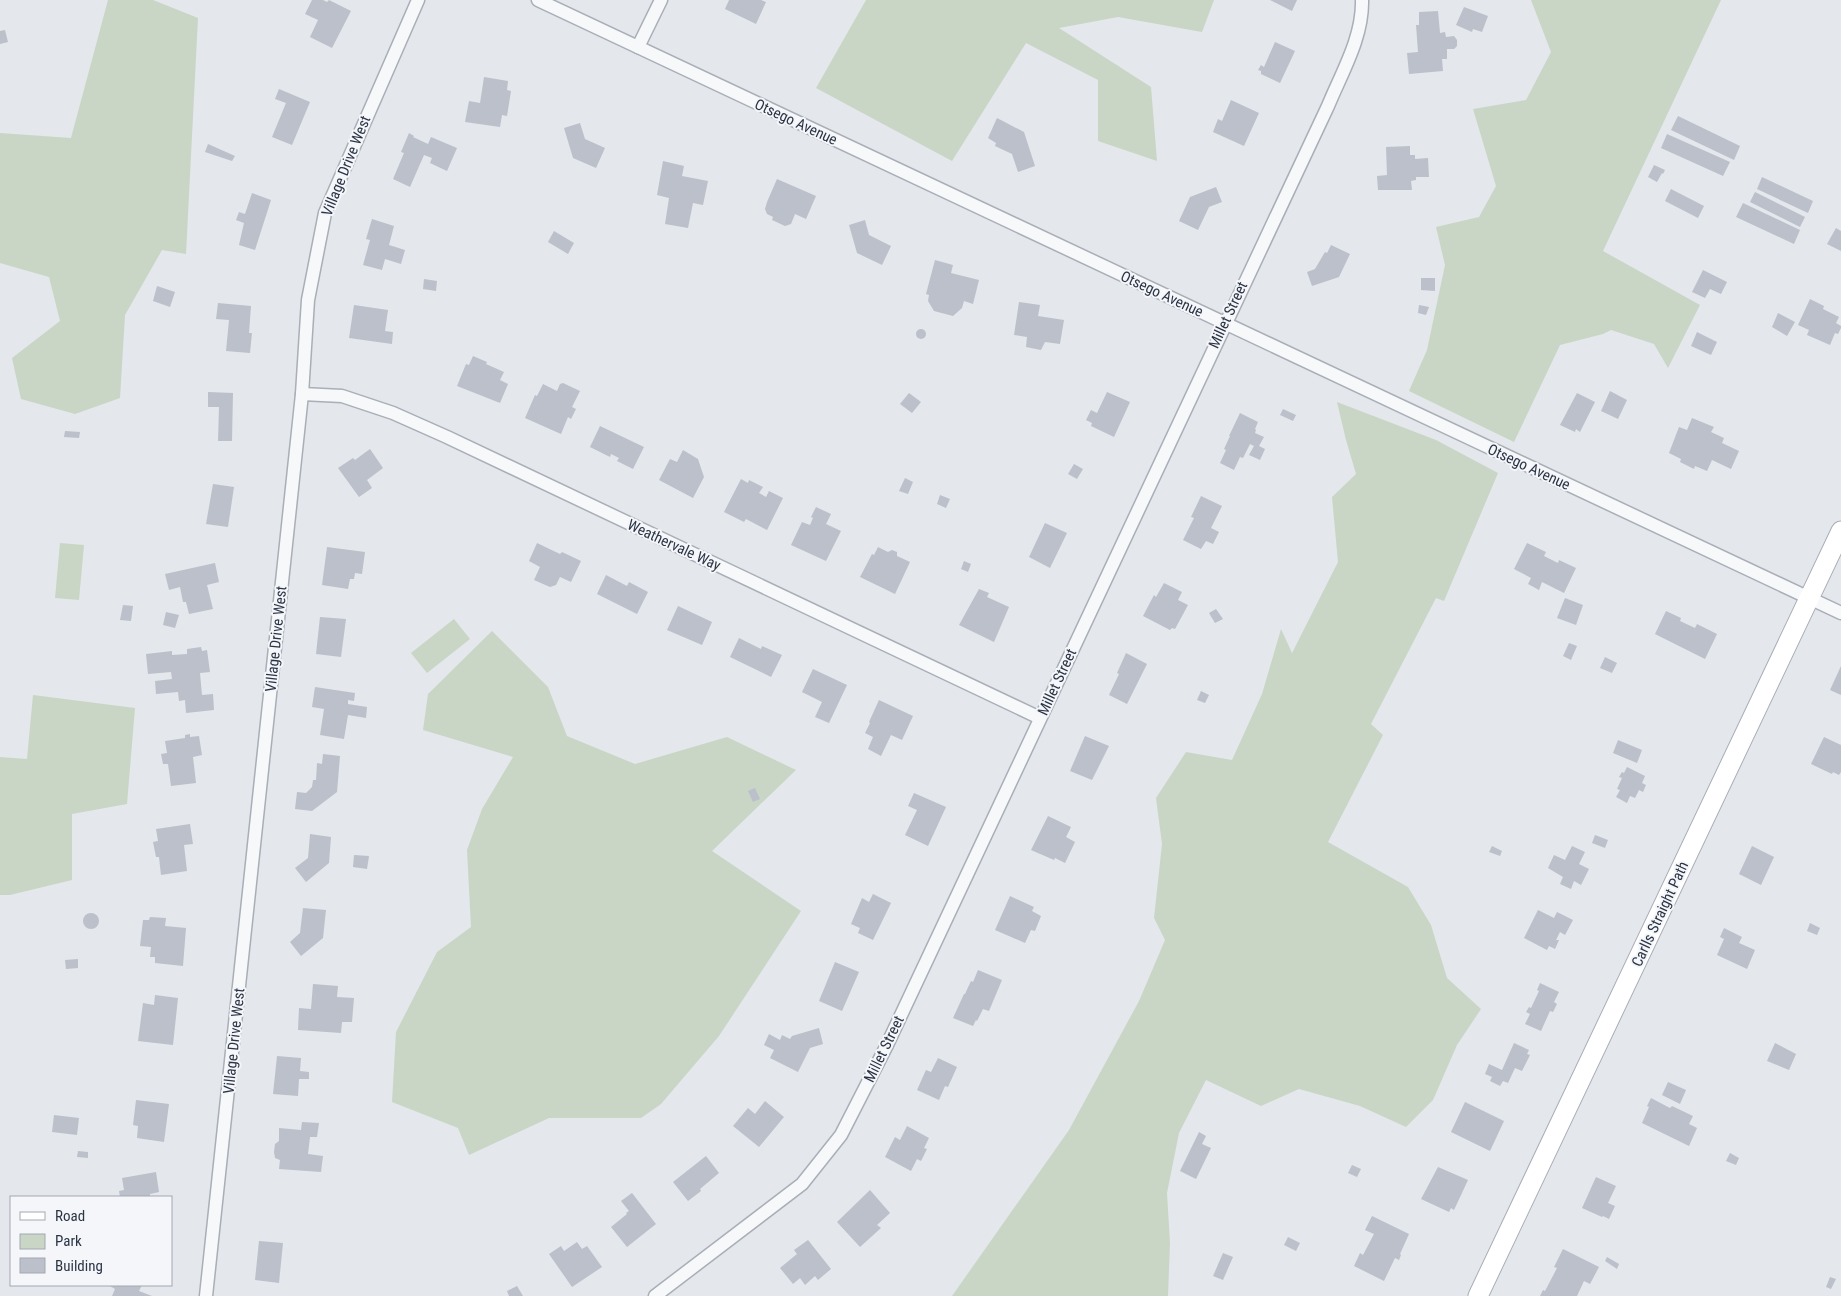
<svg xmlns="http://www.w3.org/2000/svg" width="1841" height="1296" font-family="'Roboto Condensed',sans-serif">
<rect width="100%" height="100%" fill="#e4e7ec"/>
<g fill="#c9d6c5">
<polygon points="108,0 153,0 198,18 186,254 162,250 125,315 120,398 75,414 21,399 12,358 60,321 49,277 0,263 0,133 71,138"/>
<polygon points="866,0 1214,0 1202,32 1118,17 1059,28 1151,87 1157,161 1098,141 1098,80 1026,43 952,161 816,88"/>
<polygon points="1531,0 1721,0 1603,251 1700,305 1668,368 1654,344 1611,330 1603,334 1560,345 1514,442 1409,391 1427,350 1445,265 1436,227 1479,217 1496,186 1473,109 1526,100 1551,52"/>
<polygon points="1337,402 1436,440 1498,473 1444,601 1436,598 1371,724 1383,735 1328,842 1408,887 1431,925 1447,978 1481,1009 1457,1045 1433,1100 1406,1127 1360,1106 1299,1089 1261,1106 1206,1080 1179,1133 1167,1193 1170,1243 1168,1296 952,1296 1069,1130 1139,1001 1165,940 1154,918 1162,844 1156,798 1186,752 1232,760 1262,694 1281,629 1292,653 1338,562 1332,497 1356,474 1346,440"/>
<polygon points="60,543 84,545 79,600 55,598"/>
<polygon points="454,619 470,639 427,673 411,653"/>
<polygon points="492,631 548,687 567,736 635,764 727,737 796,770 712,851 801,911 719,1036 661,1104 641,1118 549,1118 469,1155 458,1128 392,1102 396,1032 437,952 471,927 467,850 482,809 513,757 423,730 428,694"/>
<polygon points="33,695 135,708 127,804 72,814 72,880 10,895 0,895 0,757 27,759"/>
</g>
<g fill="#bbc0ca">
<polygon points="312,0 323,0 327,2 329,0 351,11 332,48 310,37 318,20 305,14"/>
<polygon points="729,0 761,0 766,2 756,24 725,9"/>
<polygon points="1270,0 1297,0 1292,11"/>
<polygon points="1464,7 1488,16 1482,32 1473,29 1472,32 1456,25"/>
<polygon points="1438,11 1440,33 1445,32 1446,37 1454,36 1457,40 1457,46 1454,49 1447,49 1447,59 1442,59 1443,71 1409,74 1407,53 1418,52 1416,25 1419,25 1419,12"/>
<polygon points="5,30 8,42 0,44 0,31"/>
<polygon points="1275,42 1295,51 1280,83 1261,74 1261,71 1258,70 1261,65 1264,67"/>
<polygon points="484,77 508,81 507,90 511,91 507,116 502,115 500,127 465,122 469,101 480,103"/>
<polygon points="279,89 310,102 292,145 272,137 286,103 275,99"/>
<polygon points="1231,100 1259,113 1244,146 1213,132 1218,119 1222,121"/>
<polygon points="1678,116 1740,146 1734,160 1671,130"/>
<polygon points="997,118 1024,132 1035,166 1018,172 1012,154 995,146 996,143 988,138"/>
<polygon points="580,123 585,139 605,148 596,168 573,158 564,128"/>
<polygon points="409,133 414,136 413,137 428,144 431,137 457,148 447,171 430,163 432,158 424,155 410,187 393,179 404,153 401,152"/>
<polygon points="1667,134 1730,162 1723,176 1661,148"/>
<polygon points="208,144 235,156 232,161 205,152"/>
<polygon points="1410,146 1410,155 1415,155 1415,159 1428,158 1429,177 1416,177 1416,180 1411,181 1412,190 1378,190 1377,176 1387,175 1386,147"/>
<polygon points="663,161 684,166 682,176 708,181 703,205 693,203 688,228 665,224 669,198 657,195"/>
<polygon points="1654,165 1665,170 1663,174 1662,173 1657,182 1648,177"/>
<polygon points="1762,177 1813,201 1808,213 1757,189"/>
<polygon points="777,179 816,196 806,219 795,214 791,224 785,226 772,220 773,217 767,214 765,209 767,202"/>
<polygon points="1216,187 1222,202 1209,207 1198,230 1179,221 1190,197"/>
<polygon points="1671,189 1704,206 1698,218 1665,201"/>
<polygon points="1755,192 1805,217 1800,227 1750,202"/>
<polygon points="252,193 271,200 255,250 239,245 244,223 236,220 239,212 245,214"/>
<polygon points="1743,203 1800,230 1794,244 1736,217"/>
<polygon points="372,219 394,226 389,245 405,250 401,264 385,259 382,270 363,265 370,240 366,239"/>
<polygon points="865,220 869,235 891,246 882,265 857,253 849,225"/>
<polygon points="1836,228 1841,231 1841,251 1827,244"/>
<polygon points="554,231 574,243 568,254 548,242"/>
<polygon points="1331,245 1350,254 1339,277 1312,286 1307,272 1315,269 1325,252 1327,253"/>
<polygon points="935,260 953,265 951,273 979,280 973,304 964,301 962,308 953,316 934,311 928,301 929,295 926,294"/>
<polygon points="1703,270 1727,282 1721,294 1710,289 1705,298 1692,292"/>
<polygon points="1421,278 1435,278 1435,291 1421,290"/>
<polygon points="424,279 437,281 436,291 423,289"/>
<polygon points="157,286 175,292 170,307 153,301"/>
<polygon points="1810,299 1824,306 1823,309 1839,317 1836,323 1841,326 1841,328 1838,334 1835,333 1830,345 1807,335 1809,330 1798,325"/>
<polygon points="1019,302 1040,305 1038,316 1064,320 1060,344 1045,342 1041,350 1026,347 1027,337 1014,335"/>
<polygon points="218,303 251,306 249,333 252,333 250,353 226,351 229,320 216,319"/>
<polygon points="354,305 388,310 385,331 393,332 392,344 349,338"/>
<polygon points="1419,305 1429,307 1426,315 1418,313"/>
<polygon points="1778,313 1795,322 1787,336 1772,327"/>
<circle cx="921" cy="334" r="5"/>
<polygon points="1697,332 1717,342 1711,355 1691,346"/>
<polygon points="473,356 487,362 486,364 504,372 500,380 508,384 500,403 457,386 466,364 469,365"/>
<polygon points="563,383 580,391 572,407 576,409 571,419 568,417 561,434 525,418 535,395 537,396 543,384 557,391 560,384"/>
<polygon points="1610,391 1627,400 1618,419 1601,411"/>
<polygon points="208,392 233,393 232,441 218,441 219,407 208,407"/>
<polygon points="1107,392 1130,402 1114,437 1091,426 1092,423 1086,420 1091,410 1097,413"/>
<polygon points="909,393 921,402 912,413 900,404"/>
<polygon points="1577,393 1595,402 1580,432 1576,429 1575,432 1560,425"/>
<polygon points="1283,409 1296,415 1293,421 1280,415"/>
<polygon points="1240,413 1258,422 1255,429 1256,430 1255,433 1264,437 1259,446 1265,449 1260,460 1249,455 1254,446 1250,444 1243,458 1240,457 1234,470 1220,463 1226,450 1224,449 1230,436 1229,436"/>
<polygon points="1692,418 1714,427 1711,432 1724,438 1722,443 1739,451 1731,469 1712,460 1707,471 1695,466 1694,469 1680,462 1681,459 1669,453 1679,427 1687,430"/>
<polygon points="600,426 644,447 633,469 617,461 619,458 611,454 610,457 590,447"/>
<polygon points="65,431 80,432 79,438 64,437"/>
<polygon points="370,449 383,468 367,480 372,488 359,497 338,468 353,458 355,460"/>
<polygon points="683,450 698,459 704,477 693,498 659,480 670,459 677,462"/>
<polygon points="1074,464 1083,469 1077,479 1068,474"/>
<polygon points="905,478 913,482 908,494 899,491"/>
<polygon points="741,479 748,483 749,480 763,487 759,493 766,497 769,491 783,498 767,530 746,519 744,522 724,512"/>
<polygon points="213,484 234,487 228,527 206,524"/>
<polygon points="940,495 950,499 946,508 937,504"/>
<polygon points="1201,496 1222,506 1211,528 1219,532 1213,544 1206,541 1201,549 1183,540 1194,518 1191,517"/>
<polygon points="816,507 831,514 826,524 841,531 826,561 791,545 802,522 810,525 813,518 811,517"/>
<polygon points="1045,523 1067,533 1050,568 1029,557"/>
<polygon points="537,543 560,554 562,552 581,561 571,582 560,577 556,585 550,587 534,580 540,567 529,561"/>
<polygon points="1527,543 1546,552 1544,556 1558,563 1559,560 1576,568 1564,593 1542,582 1539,590 1528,584 1531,578 1514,569"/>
<polygon points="327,547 365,552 362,574 355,573 354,579 350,579 348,589 322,585"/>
<polygon points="878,547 888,552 892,550 897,552 897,556 910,562 895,594 860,577 872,554 874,555"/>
<polygon points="964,561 971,564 968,572 961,569"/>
<polygon points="215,563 219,582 207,585 213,609 189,614 186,602 183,602 180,587 169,590 165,574"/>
<polygon points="606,575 627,586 629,582 648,592 637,614 597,594"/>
<polygon points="1164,583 1182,592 1178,600 1188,605 1175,629 1172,628 1170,630 1143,616 1154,595 1156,597"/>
<polygon points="979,589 989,593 987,597 1009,607 994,642 959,625"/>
<polygon points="1565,598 1583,605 1576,625 1557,618"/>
<polygon points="123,605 133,606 131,621 120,620"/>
<polygon points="678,606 712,622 702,645 667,630"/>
<polygon points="1216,609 1223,619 1215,623 1209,613"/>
<polygon points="1666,611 1681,618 1680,621 1695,628 1697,624 1717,634 1705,659 1655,634"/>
<polygon points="166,612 179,615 175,628 163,625"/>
<polygon points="320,617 346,619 341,657 316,654"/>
<polygon points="739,638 761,649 762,646 782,655 771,677 730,657"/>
<polygon points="1569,643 1577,646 1571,660 1563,656"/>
<polygon points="201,647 202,651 207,650 210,672 200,673 202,695 213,694 214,710 186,713 185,700 179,701 178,692 156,694 155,681 172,679 171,672 148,674 146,654 172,651 172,655 187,654 187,649"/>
<polygon points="1126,653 1147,664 1127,704 1109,695 1119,674 1117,673"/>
<polygon points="1605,657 1617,663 1612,673 1600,668"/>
<polygon points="1841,666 1841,695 1830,690"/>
<polygon points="813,669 847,685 829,723 815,717 822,702 802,692"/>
<polygon points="315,687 355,693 354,701 348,700 348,704 367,707 366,718 348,715 344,739 320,735 324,709 312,707"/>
<polygon points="1201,691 1209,695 1205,703 1197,700"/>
<polygon points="879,700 913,716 902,740 891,735 881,756 868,749 873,737 865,733 870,723 869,722"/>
<polygon points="190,734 190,737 199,736 202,755 193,757 196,783 171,786 168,764 163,764 161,754 167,753 165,741 185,738 185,735"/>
<polygon points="1085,736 1109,746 1092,780 1070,771"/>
<polygon points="1824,737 1841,745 1841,772 1839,775 1833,772 1832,774 1811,764"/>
<polygon points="1618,740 1642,750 1637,763 1613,753"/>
<polygon points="323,754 340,756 337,792 312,811 295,809 297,792 306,793 312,787 313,780 316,780 317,763 322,764"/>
<polygon points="1627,767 1645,776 1642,783 1646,785 1643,792 1639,790 1635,798 1630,796 1627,803 1616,797 1620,790 1617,789 1622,778 1619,777 1622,772 1624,773"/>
<polygon points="755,788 760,799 753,802 748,791"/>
<polygon points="914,793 946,807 928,846 905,835 917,810 908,806"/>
<polygon points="1048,816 1071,827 1066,837 1075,842 1065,863 1055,858 1054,860 1031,850"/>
<polygon points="190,824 193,844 184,845 187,871 161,875 159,857 156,857 153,842 158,841 156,829"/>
<polygon points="310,834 331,837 329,863 306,882 295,868 308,858"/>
<polygon points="1595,835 1608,840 1605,848 1592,843"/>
<polygon points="1492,846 1502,851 1500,856 1489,852"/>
<polygon points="1572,846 1585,852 1579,864 1589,869 1581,885 1574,881 1571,889 1560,884 1563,877 1548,868 1554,855 1565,860"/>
<polygon points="1752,846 1774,857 1761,885 1739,874"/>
<polygon points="354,855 369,856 367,869 353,867"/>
<polygon points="873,894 891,903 873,940 858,933 860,928 851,924 862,898 869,902"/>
<polygon points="1010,896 1034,907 1032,911 1041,916 1035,931 1031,930 1025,943 995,930"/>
<polygon points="303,908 326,910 323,938 301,956 290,942 300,933"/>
<polygon points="1538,910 1554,918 1557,912 1573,920 1565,935 1560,932 1556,940 1559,940 1555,949 1549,946 1547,950 1524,938"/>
<circle cx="91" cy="921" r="8"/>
<polygon points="150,917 166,918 165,926 186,928 183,966 155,963 155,957 150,957 151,947 140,946 143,920 149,920"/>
<polygon points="1810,923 1820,928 1817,935 1807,931"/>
<polygon points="1724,928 1742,937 1739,943 1755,950 1747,969 1717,955 1724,939 1720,937"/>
<polygon points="78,959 78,968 66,969 65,960"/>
<polygon points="835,962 859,972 842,1011 819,1001"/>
<polygon points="978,970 1002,980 989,1011 983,1009 977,1021 976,1020 973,1026 953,1018 964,994 965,994 971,981 973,982"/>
<polygon points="1540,983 1559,992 1554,1002 1557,1004 1553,1012 1550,1011 1541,1031 1525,1024 1530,1014 1526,1012 1529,1007 1531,1008 1539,991 1537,990"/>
<polygon points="313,984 338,986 337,997 354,998 352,1022 342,1022 341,1033 298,1030 299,1008 311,1009"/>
<polygon points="155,995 178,998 173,1045 138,1041 143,1003 154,1005"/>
<polygon points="819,1028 823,1044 810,1048 798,1072 770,1058 774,1050 764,1045 769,1034 780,1040 782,1035 790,1039 792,1036"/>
<polygon points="1514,1043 1529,1050 1527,1054 1530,1055 1522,1071 1515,1068 1508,1083 1503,1081 1500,1086 1490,1081 1492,1077 1485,1074 1489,1064 1502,1070"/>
<polygon points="1775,1043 1796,1054 1789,1070 1767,1061"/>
<polygon points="277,1056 301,1058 300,1071 309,1072 309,1079 299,1079 298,1096 273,1094"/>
<polygon points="938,1058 957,1067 948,1087 945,1086 939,1100 917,1090 926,1070 931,1072"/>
<polygon points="1668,1082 1686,1090 1680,1104 1662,1095"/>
<polygon points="1651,1098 1670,1108 1672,1106 1693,1116 1689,1124 1697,1128 1689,1146 1642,1123 1649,1107 1647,1106"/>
<polygon points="136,1100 169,1104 164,1142 137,1138 138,1126 133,1125"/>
<polygon points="765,1101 784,1117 759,1147 733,1126 748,1108 755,1114"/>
<polygon points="1465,1102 1504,1121 1490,1151 1451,1132"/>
<polygon points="54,1115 79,1118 77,1135 52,1132"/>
<polygon points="302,1122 319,1123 317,1137 310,1137 308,1154 323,1156 321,1172 279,1169 280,1160 275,1158 274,1152 275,1144 279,1141 279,1128 301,1130"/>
<polygon points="907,1126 929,1138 924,1148 927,1149 921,1161 917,1159 911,1171 885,1157 895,1137 900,1140"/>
<polygon points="1199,1132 1206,1136 1202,1144 1211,1148 1196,1179 1180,1171"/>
<polygon points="78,1151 88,1152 88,1158 77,1157"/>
<polygon points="1730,1153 1739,1158 1736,1165 1726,1161"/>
<polygon points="706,1156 719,1173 700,1189 701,1191 688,1201 673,1182"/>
<polygon points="1352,1165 1361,1169 1357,1177 1348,1173"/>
<polygon points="1438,1167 1468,1180 1454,1210 1451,1208 1449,1212 1421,1199"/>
<polygon points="156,1172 159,1192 150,1194 150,1197 120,1197 119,1191 124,1190 122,1178"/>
<polygon points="1596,1177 1616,1186 1608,1203 1615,1206 1609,1219 1603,1216 1602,1217 1582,1208"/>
<polygon points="870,1190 890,1213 877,1225 881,1228 860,1247 837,1222"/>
<polygon points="632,1193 656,1224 627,1247 611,1227 627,1214 626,1213 629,1211 621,1201"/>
<polygon points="1372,1216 1409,1234 1400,1254 1401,1255 1399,1260 1395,1258 1384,1281 1354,1266 1360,1253 1363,1255 1374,1234 1365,1230"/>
<polygon points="1288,1237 1300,1243 1296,1251 1284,1245"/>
<polygon points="808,1240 831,1269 818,1280 815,1276 805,1285 800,1278 793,1284 780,1268 797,1254 794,1250"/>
<polygon points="259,1241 283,1243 279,1283 255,1280"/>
<polygon points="577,1242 582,1249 587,1246 602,1267 572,1287 549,1254 561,1246 564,1251"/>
<polygon points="1563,1249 1599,1267 1590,1284 1584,1281 1577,1296 1540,1296 1543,1290 1545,1291 1557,1268 1554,1267"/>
<polygon points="1223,1253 1233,1257 1223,1280 1213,1276"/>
<polygon points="1607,1257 1619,1264 1617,1269 1605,1261"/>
<polygon points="1830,1277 1836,1279 1831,1289 1826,1287"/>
<polygon points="110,1285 142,1285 139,1291 152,1296 112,1296 115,1289 110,1286"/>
<polygon points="517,1286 523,1296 509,1296 507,1291"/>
</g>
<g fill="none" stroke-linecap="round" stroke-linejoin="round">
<g stroke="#a9aeb7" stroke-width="15">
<g id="street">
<polyline points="538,0 1841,613"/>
<polyline points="638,47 661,0"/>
<polyline points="302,394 342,396 393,413 447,437 1040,718"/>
<polyline points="206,1296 302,394 308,300 325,213 418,0"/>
<path d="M655,1296L802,1184L841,1135L887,1045L1328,106C1342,72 1363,37 1362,0"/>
</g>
</g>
<g stroke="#a9aeb7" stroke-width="21">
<polyline id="secondary" points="1478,1296 1841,531"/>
</g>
<use href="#street" stroke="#f7f8fa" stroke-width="12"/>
<use href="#secondary" stroke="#fff" stroke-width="19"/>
</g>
<g text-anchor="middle" stroke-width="4" stroke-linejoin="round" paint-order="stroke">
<g font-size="15" fill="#2b3445" stroke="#f4f6f9">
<text transform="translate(796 122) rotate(25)" y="5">Otsego Avenue</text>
<text transform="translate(346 166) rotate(-68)" y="5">Village Drive West</text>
<text transform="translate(1162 294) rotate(25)" y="5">Otsego Avenue</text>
<text transform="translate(1228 315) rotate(-65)" y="5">Millet Street</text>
<text transform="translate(1529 467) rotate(25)" y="5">Otsego Avenue</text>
<text transform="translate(674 545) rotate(25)" y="5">Weathervale Way</text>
<text transform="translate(276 639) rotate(-84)" y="5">Village Drive West</text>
<text transform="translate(1057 682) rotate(-65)" y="5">Millet Street</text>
<text transform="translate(1660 914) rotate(-65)" y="5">Carlls Straight Path</text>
<text transform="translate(234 1041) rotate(-84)" y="5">Village Drive West</text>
<text transform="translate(884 1049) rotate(-64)" y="5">Millet Street</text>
</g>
</g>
<rect x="10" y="1196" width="162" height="90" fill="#f4f6f9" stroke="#a4a8b1"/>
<rect x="20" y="1212" width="25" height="8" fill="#ffffff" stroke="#a4a8b1"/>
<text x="55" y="1221" font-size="15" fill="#2b3445">Road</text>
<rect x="20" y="1234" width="25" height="15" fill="#c9d6c5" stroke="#a4a8b1"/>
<text x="55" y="1246" font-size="15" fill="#2b3445">Park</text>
<rect x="20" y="1258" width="25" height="15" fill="#bbc0ca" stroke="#a4a8b1"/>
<text x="55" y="1271" font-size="15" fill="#2b3445">Building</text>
</svg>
